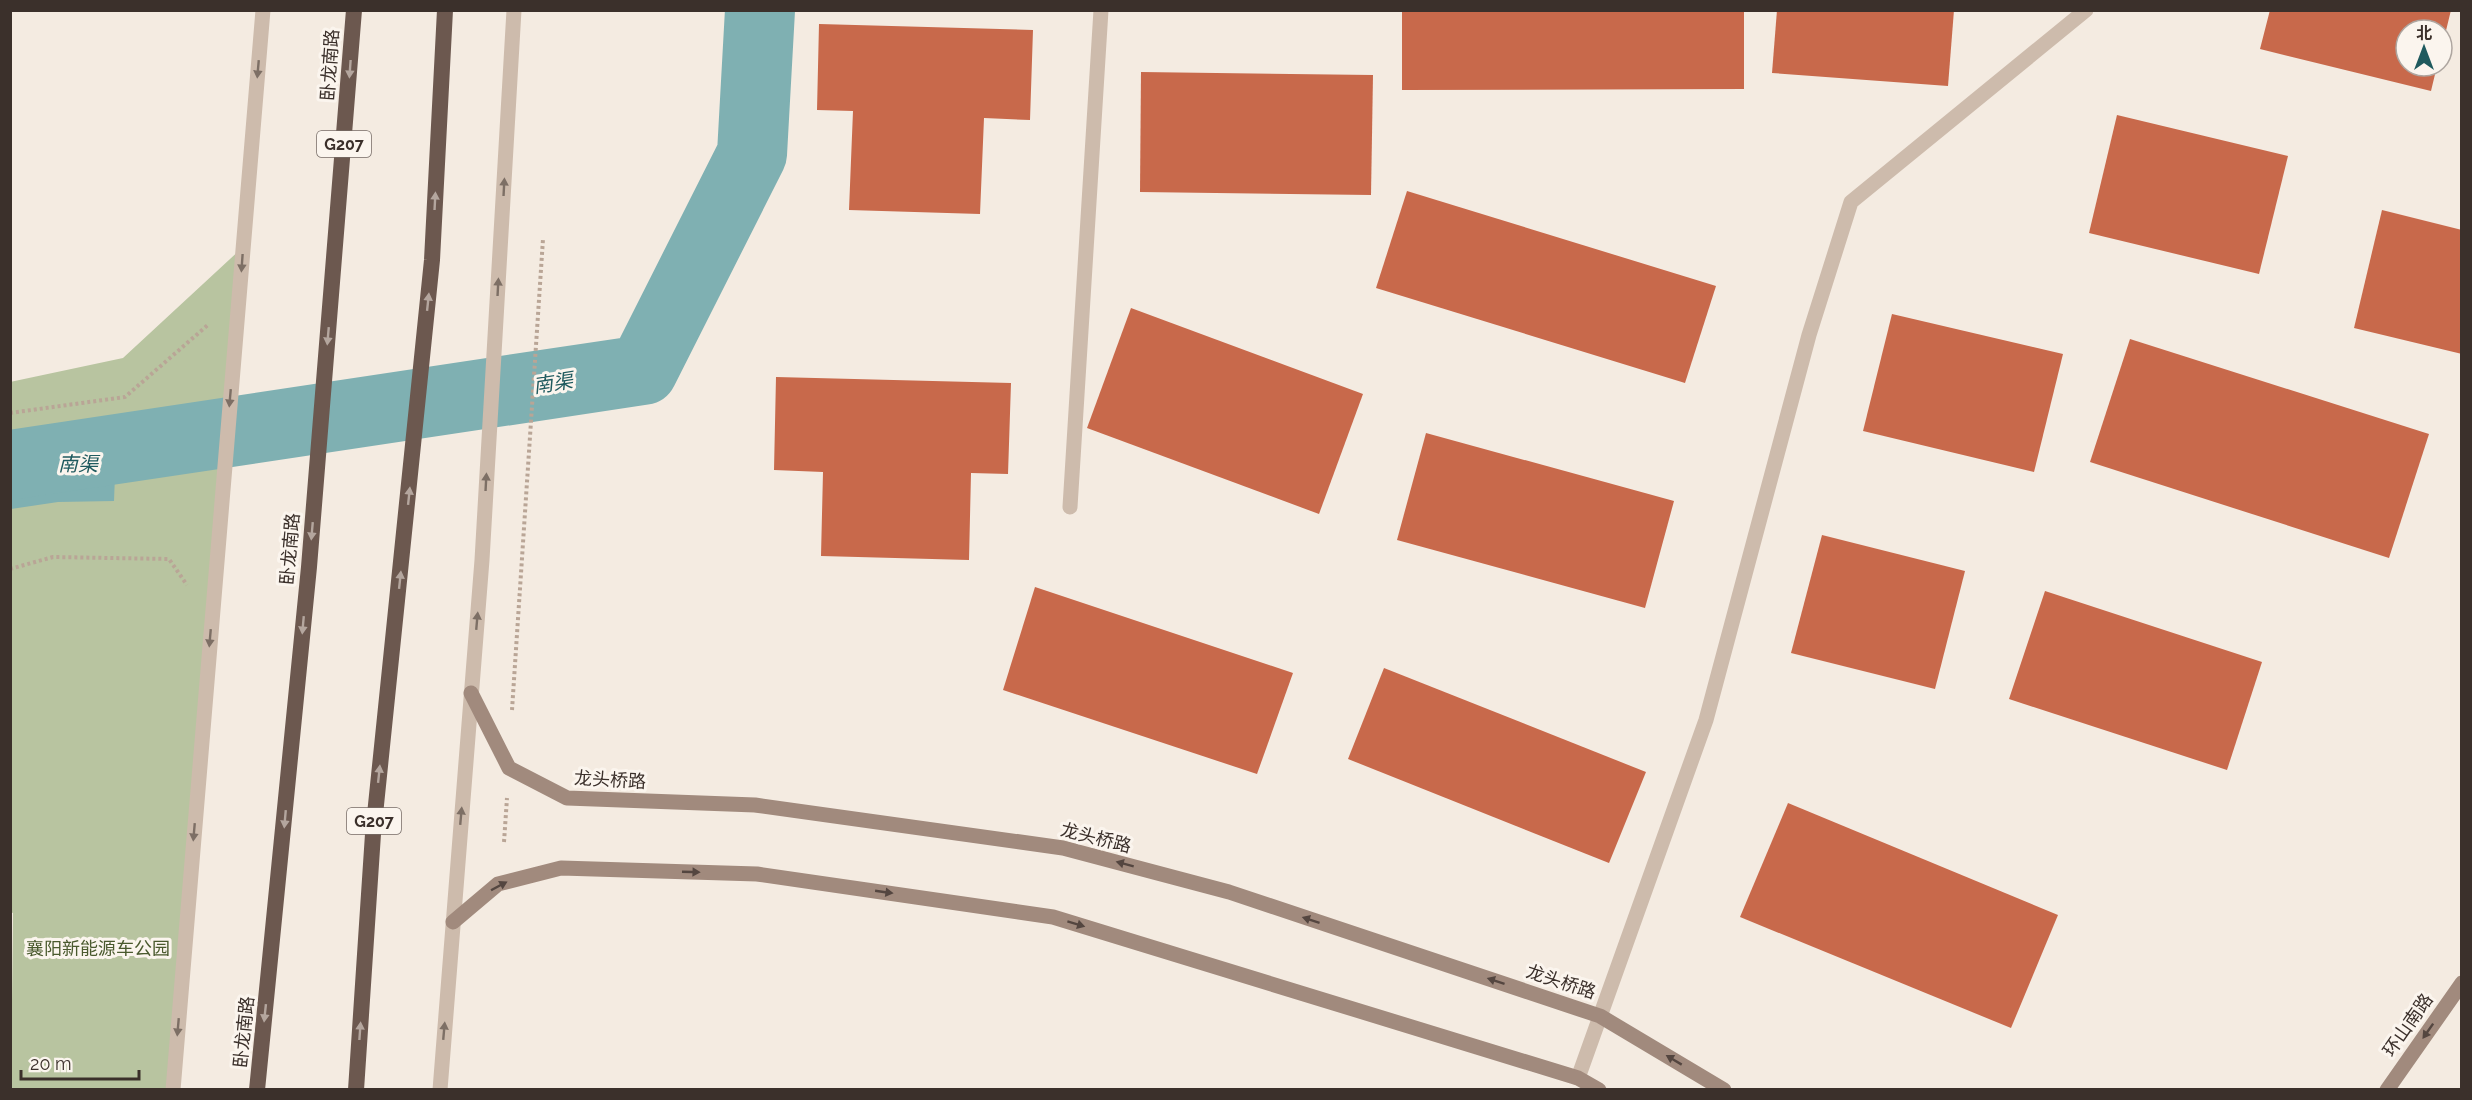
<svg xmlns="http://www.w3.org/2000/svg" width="2472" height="1100" font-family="Raleway,'Noto Sans SC',sans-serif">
<rect width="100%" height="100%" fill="#f4ebe1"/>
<polygon fill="#b8c4a0" points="243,247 173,1089 11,1089 13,913 10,912 10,382 123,358"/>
<polygon fill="#7fb0b2" points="117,424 114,501 58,502 11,509 11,436 34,431"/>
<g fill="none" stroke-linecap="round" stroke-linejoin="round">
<polyline stroke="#7fb0b2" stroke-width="70" points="10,465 643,370 752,154 760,10"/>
</g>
<g fill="#c8694b">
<polygon points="1402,10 1744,10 1744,89 1402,90"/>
<polygon points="1777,10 1954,10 1948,86 1772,73"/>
<polygon points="2270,10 2451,10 2443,43 2442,30 2406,30 2406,66 2437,66 2431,91 2260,49"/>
<polygon points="819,24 1033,30 1030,120 984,118 980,214 849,210 853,111 817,110"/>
<polygon points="1141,72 1373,75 1371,195 1140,192"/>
<polygon points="2117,115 2288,156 2259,274 2089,233"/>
<polygon points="1407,191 1716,286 1685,383 1376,288"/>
<polygon points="2382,210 2462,230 2462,354 2354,328"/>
<polygon points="1131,308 1363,394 1319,514 1087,428"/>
<polygon points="1892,314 2063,354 2034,472 1863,431"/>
<polygon points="2130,339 2429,434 2389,558 2090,462"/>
<polygon points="776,377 1011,383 1008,474 971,473 969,560 821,556 823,472 774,470"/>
<polygon points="1426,433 1674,501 1645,608 1397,540"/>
<polygon points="1822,535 1965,571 1935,689 1791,653"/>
<polygon points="1035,587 1293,673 1257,774 1003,690"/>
<polygon points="2045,591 2262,662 2227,770 2009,699"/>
<polygon points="1384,668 1646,772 1609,863 1348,759"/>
<polygon points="1788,803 2058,915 2011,1028 1740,917"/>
</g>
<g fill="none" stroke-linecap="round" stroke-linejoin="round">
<g stroke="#b9a596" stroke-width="4" stroke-dasharray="3 3" stroke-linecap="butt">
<polyline points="10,413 125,397 209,324"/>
<polyline points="10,569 53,557 169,559 187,585"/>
<polyline points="512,710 543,239"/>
<polyline points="504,842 507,798"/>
</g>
<g stroke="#cdbbac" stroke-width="15">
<polyline points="1070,507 1101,10"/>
<polyline points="1578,1078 1706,720 1809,335 1851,202 2086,10"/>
</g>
<g stroke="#cdbbac" stroke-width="15">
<polyline points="173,1090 263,10"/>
<polyline points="440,1090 482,560 514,10"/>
</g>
<g stroke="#a18a7d" stroke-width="15">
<polyline points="471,693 509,768 567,798 755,805 1063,848 1229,892 1600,1016 1724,1090"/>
<polyline points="453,922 498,884 561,868 757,874 1053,917 1578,1078 1599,1090"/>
<polyline points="2387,1090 2462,983"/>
</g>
<g stroke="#6c584f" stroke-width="16">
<polyline points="257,1090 309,567 354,10"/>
<polyline points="356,1090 373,834 432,260 445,10"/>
</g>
</g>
<defs><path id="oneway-solid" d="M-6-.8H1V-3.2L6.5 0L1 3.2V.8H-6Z" transform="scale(1.5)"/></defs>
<g fill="#7d6f65">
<use href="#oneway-solid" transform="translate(258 69) rotate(95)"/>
<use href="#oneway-solid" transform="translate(504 187) rotate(-87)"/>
<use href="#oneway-solid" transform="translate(242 263) rotate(94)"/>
<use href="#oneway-solid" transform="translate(498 287) rotate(-87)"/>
<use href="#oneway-solid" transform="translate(230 398) rotate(95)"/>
<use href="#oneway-solid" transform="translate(486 482) rotate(-87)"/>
<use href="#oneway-solid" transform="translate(477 621) rotate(-85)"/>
<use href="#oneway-solid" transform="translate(210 638) rotate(95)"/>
<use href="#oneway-solid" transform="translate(461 816) rotate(-85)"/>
<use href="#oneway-solid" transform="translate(194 832) rotate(95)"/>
<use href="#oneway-solid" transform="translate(178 1027) rotate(95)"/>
<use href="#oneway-solid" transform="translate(444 1031) rotate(-85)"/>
</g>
<g fill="#b4a69e">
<use href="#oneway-solid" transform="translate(350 69) rotate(94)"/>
<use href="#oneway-solid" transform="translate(435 201) rotate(-87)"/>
<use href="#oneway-solid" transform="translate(428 302) rotate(-84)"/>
<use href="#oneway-solid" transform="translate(328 336) rotate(95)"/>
<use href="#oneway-solid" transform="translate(409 496) rotate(-84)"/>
<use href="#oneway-solid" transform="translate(312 531) rotate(95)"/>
<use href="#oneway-solid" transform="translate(400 580) rotate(-84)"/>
<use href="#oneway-solid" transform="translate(303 625) rotate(95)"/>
<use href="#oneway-solid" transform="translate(379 774) rotate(-84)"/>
<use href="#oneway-solid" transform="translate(285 819) rotate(95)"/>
<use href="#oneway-solid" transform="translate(265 1013) rotate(96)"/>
<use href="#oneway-solid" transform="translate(360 1031) rotate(-86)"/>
</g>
<g fill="#544640">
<use href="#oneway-solid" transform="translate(1125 864) rotate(-165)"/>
<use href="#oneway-solid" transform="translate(691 872) rotate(2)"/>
<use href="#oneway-solid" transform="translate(499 886) rotate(-28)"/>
<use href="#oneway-solid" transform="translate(884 892) rotate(8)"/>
<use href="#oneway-solid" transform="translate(1311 920) rotate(-162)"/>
<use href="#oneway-solid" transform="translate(1076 924) rotate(17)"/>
<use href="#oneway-solid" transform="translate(1496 981) rotate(-162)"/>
<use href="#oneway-solid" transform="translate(2428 1031) rotate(125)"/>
<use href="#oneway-solid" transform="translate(1674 1060) rotate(-149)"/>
</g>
<g text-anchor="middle" stroke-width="6" stroke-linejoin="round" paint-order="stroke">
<g fill="#fbf5ee" stroke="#756b66" stroke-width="1.5">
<rect x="317" y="131" width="54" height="26" rx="4.5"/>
<rect x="347" y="808" width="54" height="26" rx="4.5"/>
</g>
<g font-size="16" font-weight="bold" fill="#3b302b">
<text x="344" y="150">G207</text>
<text x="374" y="827">G207</text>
</g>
<g font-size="18" fill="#3b302b" stroke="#fbf5ee">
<text transform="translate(330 65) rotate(-86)" y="6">卧龙南路</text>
<text transform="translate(290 549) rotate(-85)" y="6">卧龙南路</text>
<text transform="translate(610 780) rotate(3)" y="6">龙头桥路</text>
<text transform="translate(1096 838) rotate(14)" y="6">龙头桥路</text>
<text transform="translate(1561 982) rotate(18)" y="6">龙头桥路</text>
<text transform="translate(2408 1025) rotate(-55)" y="6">环山南路</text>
<text transform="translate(244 1032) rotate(-84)" y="6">卧龙南路</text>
</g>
<g font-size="18" fill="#4a5a2e" stroke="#fbf5ee">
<text x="98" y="955">襄阳新能源车公园</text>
</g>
<g font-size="20" font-style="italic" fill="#1f5a5e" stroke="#fbf5ee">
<text transform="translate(553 383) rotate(-9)" y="7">南渠</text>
<text x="78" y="471">南渠</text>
</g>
</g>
<rect width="2472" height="1100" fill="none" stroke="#3b302b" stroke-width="24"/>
<g transform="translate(2424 48)"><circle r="28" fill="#fbf5ee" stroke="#aea6a0" stroke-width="1.5"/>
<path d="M0-4.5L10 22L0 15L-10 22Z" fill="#1f5a5e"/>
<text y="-9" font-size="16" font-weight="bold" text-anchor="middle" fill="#3b302b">北</text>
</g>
<path d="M21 1070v9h118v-9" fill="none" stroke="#3b302b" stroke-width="3"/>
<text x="30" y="1070" font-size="18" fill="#3b302b" stroke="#fbf5ee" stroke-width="4.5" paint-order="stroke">20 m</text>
</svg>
